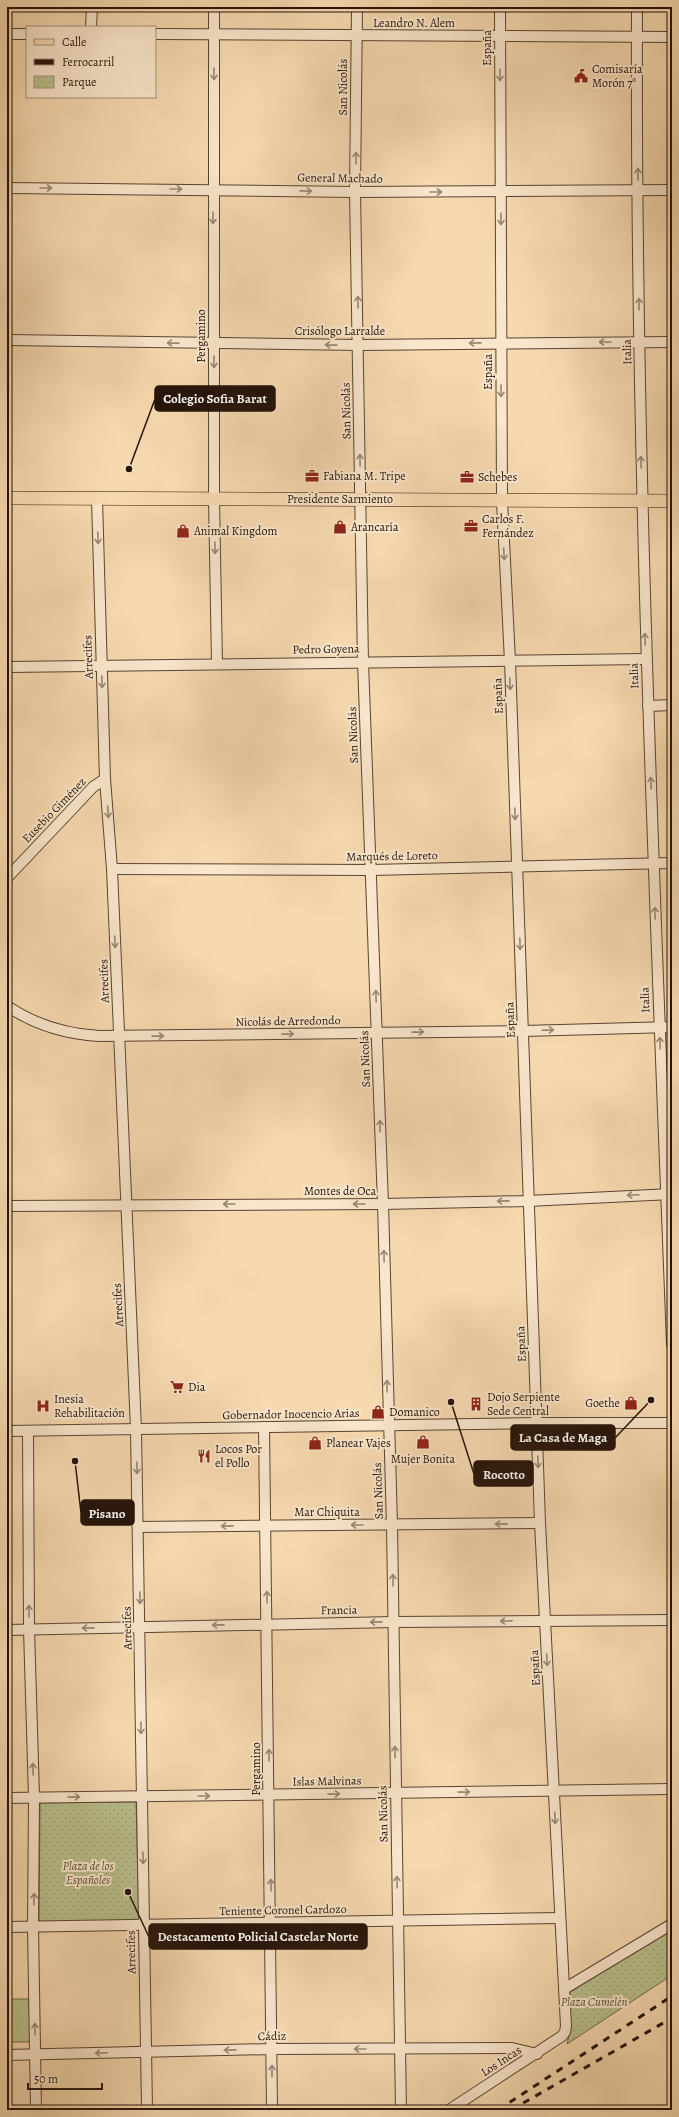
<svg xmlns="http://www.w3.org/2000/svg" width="679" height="2117" font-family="Alegreya,serif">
<defs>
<pattern id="park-dots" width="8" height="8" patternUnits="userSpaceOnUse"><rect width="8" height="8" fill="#bac08d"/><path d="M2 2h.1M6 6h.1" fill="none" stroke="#a0a478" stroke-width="1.8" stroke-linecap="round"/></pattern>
</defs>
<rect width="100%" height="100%" fill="#f7d9b0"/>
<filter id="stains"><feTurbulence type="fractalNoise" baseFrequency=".005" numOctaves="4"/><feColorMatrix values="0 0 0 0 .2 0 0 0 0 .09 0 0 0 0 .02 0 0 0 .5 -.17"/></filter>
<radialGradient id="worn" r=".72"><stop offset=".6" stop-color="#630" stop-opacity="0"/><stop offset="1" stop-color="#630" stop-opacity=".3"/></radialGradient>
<polygon fill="#bac08d" stroke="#6e694b" points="7,1999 29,1999 30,2042 7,2042"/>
<g fill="url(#park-dots)" stroke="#6e694b">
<polygon points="136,1802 139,1922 39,1923 40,1803"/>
<polygon points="672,1929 672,1975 567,2044 570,2031 570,1992"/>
</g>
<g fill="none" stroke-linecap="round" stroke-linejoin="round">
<g stroke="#584433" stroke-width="12">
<g id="minor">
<polyline points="214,7 214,498 217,664"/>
<polyline points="357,7 355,192 363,662 383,1204 392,1525 401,2110"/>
<path d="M637,7C635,453 655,898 672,1344"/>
<polyline points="91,27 92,7"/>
<polyline points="7,34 27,34"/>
<polyline points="155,34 672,37"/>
<polyline points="7,188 355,192 672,190"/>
<polyline points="7,340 359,345 672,342"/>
<polyline points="97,499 105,779 112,869 136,1429 147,2110"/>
<polyline points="7,667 646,659"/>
<polyline points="648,706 672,705"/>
<polyline points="112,869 371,870 672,863"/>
<polyline points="7,878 93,787 105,779"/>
<path d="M7,1006C35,1025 65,1034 99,1036L523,1031L672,1027"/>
<polyline points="7,1206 383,1204 528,1201 672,1194"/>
<polyline points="264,1427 272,2110"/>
<polyline points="7,1431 537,1423 672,1423"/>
<polyline points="28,1431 29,1629 34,1797 33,1927 36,2110"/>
<polyline points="138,1527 540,1523"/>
<polyline points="7,1630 393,1622 672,1620"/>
<polyline points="7,1798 672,1789"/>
<polyline points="7,1927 560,1918"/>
<polyline points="564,1989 672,1924"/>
<polyline points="7,2055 272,2049 512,2048 537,2054"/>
<polyline points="449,2110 562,2036 565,2032 566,2026 540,1523 510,661 502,501 500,7"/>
</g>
</g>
<g stroke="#231209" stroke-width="14">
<polyline id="major" points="7,498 672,501"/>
</g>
<use href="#minor" stroke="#fae6cc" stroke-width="10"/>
<use href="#major" stroke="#f7d9b0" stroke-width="13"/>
<g stroke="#231209" stroke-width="3" stroke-dasharray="7 7" stroke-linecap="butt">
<polyline points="498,2110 672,1996"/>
<polyline points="511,2110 672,2018"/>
</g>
</g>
<defs><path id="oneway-shaft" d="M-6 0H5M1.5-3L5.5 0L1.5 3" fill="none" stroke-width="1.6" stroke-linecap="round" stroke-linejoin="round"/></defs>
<g stroke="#998774">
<use href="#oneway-shaft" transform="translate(214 74) rotate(90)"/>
<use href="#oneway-shaft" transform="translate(500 75) rotate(90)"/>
<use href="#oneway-shaft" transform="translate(356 158) rotate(-90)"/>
<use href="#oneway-shaft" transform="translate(638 174) rotate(-90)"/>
<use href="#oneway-shaft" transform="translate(46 188)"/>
<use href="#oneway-shaft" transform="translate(176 189)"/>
<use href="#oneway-shaft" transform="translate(306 191) rotate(1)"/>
<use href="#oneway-shaft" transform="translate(436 192)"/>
<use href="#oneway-shaft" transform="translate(213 218) rotate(90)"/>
<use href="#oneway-shaft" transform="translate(501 219) rotate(90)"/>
<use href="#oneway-shaft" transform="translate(358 302) rotate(-91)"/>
<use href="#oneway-shaft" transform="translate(639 304) rotate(-90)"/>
<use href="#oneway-shaft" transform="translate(605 342) rotate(180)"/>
<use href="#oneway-shaft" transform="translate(173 343) rotate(-179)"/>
<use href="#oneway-shaft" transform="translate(475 343) rotate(179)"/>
<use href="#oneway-shaft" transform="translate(331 345) rotate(-179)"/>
<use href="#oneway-shaft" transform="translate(214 362) rotate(90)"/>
<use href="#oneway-shaft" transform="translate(501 391) rotate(90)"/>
<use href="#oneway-shaft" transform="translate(360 460) rotate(-91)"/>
<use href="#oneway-shaft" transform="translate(641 462) rotate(-91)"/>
<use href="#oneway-shaft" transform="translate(98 538) rotate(88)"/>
<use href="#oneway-shaft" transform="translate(215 548) rotate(89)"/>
<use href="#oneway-shaft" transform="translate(504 554) rotate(87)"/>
<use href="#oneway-shaft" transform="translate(645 639) rotate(-92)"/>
<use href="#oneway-shaft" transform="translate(102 682) rotate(88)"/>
<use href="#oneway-shaft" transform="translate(510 684) rotate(88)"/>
<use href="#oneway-shaft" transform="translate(651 783) rotate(-92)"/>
<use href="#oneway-shaft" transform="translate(108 812) rotate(86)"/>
<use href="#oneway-shaft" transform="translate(515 814) rotate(88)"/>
<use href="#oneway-shaft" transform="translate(655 913) rotate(-92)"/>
<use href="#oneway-shaft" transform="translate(115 942) rotate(88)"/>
<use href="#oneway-shaft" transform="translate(520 944) rotate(88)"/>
<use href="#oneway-shaft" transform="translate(376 996) rotate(-92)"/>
<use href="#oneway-shaft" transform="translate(548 1030) rotate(-2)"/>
<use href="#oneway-shaft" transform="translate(418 1032) rotate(-1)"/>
<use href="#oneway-shaft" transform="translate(288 1034) rotate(-1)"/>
<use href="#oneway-shaft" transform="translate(158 1036) rotate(-1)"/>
<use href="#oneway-shaft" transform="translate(660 1043) rotate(-93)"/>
<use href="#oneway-shaft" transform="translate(380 1126) rotate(-92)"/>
<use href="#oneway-shaft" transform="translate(633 1195) rotate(177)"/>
<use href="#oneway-shaft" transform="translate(503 1201) rotate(179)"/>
<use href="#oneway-shaft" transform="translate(229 1204) rotate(180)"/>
<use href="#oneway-shaft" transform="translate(359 1204) rotate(180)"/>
<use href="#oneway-shaft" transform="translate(384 1256) rotate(-91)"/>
<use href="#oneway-shaft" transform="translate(387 1386) rotate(-91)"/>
<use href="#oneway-shaft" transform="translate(538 1462) rotate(88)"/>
<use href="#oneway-shaft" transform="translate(137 1468) rotate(89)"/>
<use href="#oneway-shaft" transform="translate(501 1524) rotate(179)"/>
<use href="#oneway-shaft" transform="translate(357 1525) rotate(180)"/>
<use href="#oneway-shaft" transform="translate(227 1526) rotate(179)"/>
<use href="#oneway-shaft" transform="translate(393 1580) rotate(-91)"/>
<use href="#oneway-shaft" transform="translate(267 1597) rotate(-91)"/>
<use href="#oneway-shaft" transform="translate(140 1598) rotate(89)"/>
<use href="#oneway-shaft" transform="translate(29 1611) rotate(-90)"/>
<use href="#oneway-shaft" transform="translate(506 1621) rotate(179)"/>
<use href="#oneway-shaft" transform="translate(376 1622) rotate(179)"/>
<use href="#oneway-shaft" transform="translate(218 1625) rotate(179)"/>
<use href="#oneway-shaft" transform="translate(88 1628) rotate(179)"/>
<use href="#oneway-shaft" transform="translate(547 1660) rotate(87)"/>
<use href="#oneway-shaft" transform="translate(141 1728) rotate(90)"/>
<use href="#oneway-shaft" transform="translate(395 1752) rotate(-91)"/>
<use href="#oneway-shaft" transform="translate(269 1755) rotate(-90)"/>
<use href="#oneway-shaft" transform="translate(33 1769) rotate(-92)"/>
<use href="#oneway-shaft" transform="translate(464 1792) rotate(-1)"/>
<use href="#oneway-shaft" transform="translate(334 1794) rotate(-1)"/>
<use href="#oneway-shaft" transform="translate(204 1796)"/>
<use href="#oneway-shaft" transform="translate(74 1797) rotate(-1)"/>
<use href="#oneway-shaft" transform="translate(555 1818) rotate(87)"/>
<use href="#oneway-shaft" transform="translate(143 1858) rotate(89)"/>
<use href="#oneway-shaft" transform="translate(397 1882) rotate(-91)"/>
<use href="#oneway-shaft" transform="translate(271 1885) rotate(-91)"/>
<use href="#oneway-shaft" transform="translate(34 1899) rotate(-89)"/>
<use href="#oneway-shaft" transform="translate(35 2029) rotate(-91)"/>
<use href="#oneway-shaft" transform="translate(360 2049) rotate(180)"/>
<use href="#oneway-shaft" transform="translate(230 2050) rotate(179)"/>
<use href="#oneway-shaft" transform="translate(101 2053) rotate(178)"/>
<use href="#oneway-shaft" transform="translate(272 2071) rotate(-90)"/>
</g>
<defs>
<g id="civic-bare" transform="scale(1.08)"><path d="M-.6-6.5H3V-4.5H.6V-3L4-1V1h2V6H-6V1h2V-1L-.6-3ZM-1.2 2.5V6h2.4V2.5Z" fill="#8f2418" stroke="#fae6cc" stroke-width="2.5" paint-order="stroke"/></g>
<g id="office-bare" transform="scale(1.08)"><path d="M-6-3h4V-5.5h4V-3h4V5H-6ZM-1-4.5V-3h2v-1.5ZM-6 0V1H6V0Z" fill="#8f2418" stroke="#fae6cc" stroke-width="2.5" paint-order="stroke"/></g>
<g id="shop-bare" transform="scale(1.08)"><path d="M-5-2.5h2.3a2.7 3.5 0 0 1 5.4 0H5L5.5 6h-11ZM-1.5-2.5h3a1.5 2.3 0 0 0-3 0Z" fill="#8f2418" stroke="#fae6cc" stroke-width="2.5" paint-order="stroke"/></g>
<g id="supermarket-bare" transform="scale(1.08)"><path d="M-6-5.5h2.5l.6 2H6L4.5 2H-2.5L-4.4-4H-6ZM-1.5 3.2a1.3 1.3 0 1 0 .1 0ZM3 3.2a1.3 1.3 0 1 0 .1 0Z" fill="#8f2418" stroke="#fae6cc" stroke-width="2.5" paint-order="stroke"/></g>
<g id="building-bare" transform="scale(1.08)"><path d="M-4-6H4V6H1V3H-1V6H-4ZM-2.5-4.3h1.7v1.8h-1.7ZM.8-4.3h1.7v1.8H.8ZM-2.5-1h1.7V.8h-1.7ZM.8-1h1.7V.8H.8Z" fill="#8f2418" stroke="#fae6cc" stroke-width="2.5" paint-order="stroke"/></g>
<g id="hospital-bare" transform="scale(1.08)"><path d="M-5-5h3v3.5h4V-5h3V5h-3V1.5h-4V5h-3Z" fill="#8f2418" stroke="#fae6cc" stroke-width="2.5" paint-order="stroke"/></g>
<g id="restaurant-bare" transform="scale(1.08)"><path d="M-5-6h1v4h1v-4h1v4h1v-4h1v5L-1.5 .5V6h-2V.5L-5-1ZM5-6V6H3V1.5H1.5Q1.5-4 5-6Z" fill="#8f2418" stroke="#fae6cc" stroke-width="2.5" paint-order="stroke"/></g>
</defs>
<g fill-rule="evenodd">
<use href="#civic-bare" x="581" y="76"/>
<use href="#office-bare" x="312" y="476"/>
<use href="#office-bare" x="467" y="477"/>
<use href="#office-bare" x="471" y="526"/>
<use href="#shop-bare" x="340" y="527"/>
<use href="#shop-bare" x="183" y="531"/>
<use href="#supermarket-bare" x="177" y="1387"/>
<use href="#shop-bare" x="631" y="1403"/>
<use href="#building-bare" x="476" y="1404"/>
<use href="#hospital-bare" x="43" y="1406"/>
<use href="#shop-bare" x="378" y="1412"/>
<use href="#shop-bare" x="423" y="1442"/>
<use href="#shop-bare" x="315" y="1443"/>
<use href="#restaurant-bare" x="204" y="1456"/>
</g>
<g text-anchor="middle" stroke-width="4" stroke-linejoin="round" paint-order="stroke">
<g font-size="12" fill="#231209" stroke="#fae6cc">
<text x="414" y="27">Leandro N. Alem</text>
<text transform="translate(487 48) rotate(-90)" y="4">España</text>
<text transform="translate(343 87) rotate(-90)" y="4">San Nicolás</text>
<text transform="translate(340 178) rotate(1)" y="4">General Machado</text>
<text x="340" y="335">Crisólogo Larralde</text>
<text transform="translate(201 336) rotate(-90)" y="4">Pergamino</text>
<text transform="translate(627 352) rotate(-91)" y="4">Italia</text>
<text transform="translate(488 372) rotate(-90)" y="4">España</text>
<text transform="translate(346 411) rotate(-91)" y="4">San Nicolás</text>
<text x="340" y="503">Presidente Sarmiento</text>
<text transform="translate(326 649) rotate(-1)" y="4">Pedro Goyena</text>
<text transform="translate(88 657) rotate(-92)" y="4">Arrecifes</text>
<text transform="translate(634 676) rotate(-92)" y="4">Italia</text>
<text transform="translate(498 696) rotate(-92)" y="4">España</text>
<text transform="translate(353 735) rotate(-92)" y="4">San Nicolás</text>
<text transform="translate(54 810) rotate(-46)" y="4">Eusebio Giménez</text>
<text transform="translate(392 856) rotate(-1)" y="4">Marqués de Loreto</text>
<text transform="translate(104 981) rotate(-92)" y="4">Arrecifes</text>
<text transform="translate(645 1000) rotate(-92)" y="4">Italia</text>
<text transform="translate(510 1020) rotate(-92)" y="4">España</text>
<text transform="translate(288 1021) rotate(-1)" y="4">Nicolás de Arredondo</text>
<text transform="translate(365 1059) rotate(-92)" y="4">San Nicolás</text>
<text x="340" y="1195">Montes de Oca</text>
<text transform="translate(118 1305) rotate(-93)" y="4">Arrecifes</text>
<text transform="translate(521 1344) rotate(-92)" y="4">España</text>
<text transform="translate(291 1414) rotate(-1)" y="4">Gobernador Inocencio Arias</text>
<text transform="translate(378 1491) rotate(-92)" y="4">San Nicolás</text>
<text x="327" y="1516">Mar Chiquita</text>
<text transform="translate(339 1610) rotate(-1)" y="4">Francia</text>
<text transform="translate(127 1628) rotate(-91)" y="4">Arrecifes</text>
<text transform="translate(535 1668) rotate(-93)" y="4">España</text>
<text transform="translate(256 1769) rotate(-90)" y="4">Pergamino</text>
<text transform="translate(327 1781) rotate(-1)" y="4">Islas Malvinas</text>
<text transform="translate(383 1814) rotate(-91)" y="4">San Nicolás</text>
<text transform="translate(283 1910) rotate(-1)" y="4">Teniente Coronel Cardozo</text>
<text transform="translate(131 1952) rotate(-91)" y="4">Arrecifes</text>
<text transform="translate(272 2036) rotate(-1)" y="4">Cádiz</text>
<text transform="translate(501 2061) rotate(-33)" y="4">Los Incas</text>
</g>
<g font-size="12" fill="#231209" stroke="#fae6cc" text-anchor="start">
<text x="592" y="73">Comisaría<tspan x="592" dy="14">Morón 7°</tspan></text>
<text x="323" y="480">Fabiana M. Tripe</text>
<text x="478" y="481">Schebes</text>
<text x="482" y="523">Carlos F.<tspan x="482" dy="14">Fernández</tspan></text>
<text x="351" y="531">Arancaría</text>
<text x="194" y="535">Animal Kingdom</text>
<text x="188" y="1391">Dia</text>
<text x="487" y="1401">Dojo Serpiente<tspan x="487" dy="14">Sede Central</tspan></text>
<text x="54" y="1403">Inesia<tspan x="54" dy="14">Rehabilitación</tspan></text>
<text x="620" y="1407" text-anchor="end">Goethe</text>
<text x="389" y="1416">Domanico</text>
<text x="326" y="1447">Planear Vajes</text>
<text x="215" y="1453">Locos Por<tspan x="215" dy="14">el Pollo</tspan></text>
<text x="423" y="1463" text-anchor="middle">Mujer Bonita</text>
</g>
<g font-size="12" font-style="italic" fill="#584f37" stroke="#fae6cc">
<text x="88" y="1870">Plaza de los<tspan x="88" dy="14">Españoles</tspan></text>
<text x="594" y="2006">Plaza Cumelén</text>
</g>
</g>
<path fill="none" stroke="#231209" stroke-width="1.5" d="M129 469L155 399M651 1400L615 1438M451 1402L474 1474M75 1461L81 1513M128 1892L149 1937"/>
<g fill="#231209" stroke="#fae6cc" stroke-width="1.5">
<circle cx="129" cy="469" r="4"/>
<circle cx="651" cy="1400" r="4"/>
<circle cx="451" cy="1402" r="4"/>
<circle cx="75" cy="1461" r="4"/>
<circle cx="128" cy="1892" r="4"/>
</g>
<g fill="#231209" stroke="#231209" stroke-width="1.5">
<rect x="155" y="386" width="120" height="25" rx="4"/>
<rect x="511" y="1425" width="104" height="25" rx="4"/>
<rect x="474" y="1461" width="59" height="25" rx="4"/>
<rect x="81" y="1500" width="53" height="25" rx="4"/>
<rect x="149" y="1924" width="218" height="25" rx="4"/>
</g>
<g font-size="13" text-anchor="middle" font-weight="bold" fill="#fff">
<text x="215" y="403">Colegio Sofia Barat</text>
<text x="563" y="1442">La Casa de Maga</text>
<text x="504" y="1479">Rocotto</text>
<text x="107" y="1518">Pisano</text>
<text x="258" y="1941">Destacamento Policial Castelar Norte</text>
</g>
<rect width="679" height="2117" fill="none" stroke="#f7d9b0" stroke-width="24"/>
<rect x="8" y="8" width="663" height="2101" fill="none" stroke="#231209" stroke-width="2"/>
<rect x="12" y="12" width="655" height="2093" fill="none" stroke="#231209"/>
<rect x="26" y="26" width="130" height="72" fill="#fae6cc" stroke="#a4917e"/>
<rect x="34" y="39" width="20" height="6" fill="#f7d9b0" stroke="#a4917e"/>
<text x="62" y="46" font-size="12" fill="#231209">Calle</text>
<rect x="34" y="59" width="20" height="6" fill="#231209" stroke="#a4917e"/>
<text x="62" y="66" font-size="12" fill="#231209">Ferrocarril</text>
<rect x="34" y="76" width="20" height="12" fill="url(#park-dots)" stroke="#a4917e"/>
<text x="62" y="86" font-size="12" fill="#231209">Parque</text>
<path d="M28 2083v6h74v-6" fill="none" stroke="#231209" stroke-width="2"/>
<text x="34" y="2083" font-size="12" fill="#231209" stroke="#fae6cc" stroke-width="3" paint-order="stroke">50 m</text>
<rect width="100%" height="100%" filter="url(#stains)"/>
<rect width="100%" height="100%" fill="url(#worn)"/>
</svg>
